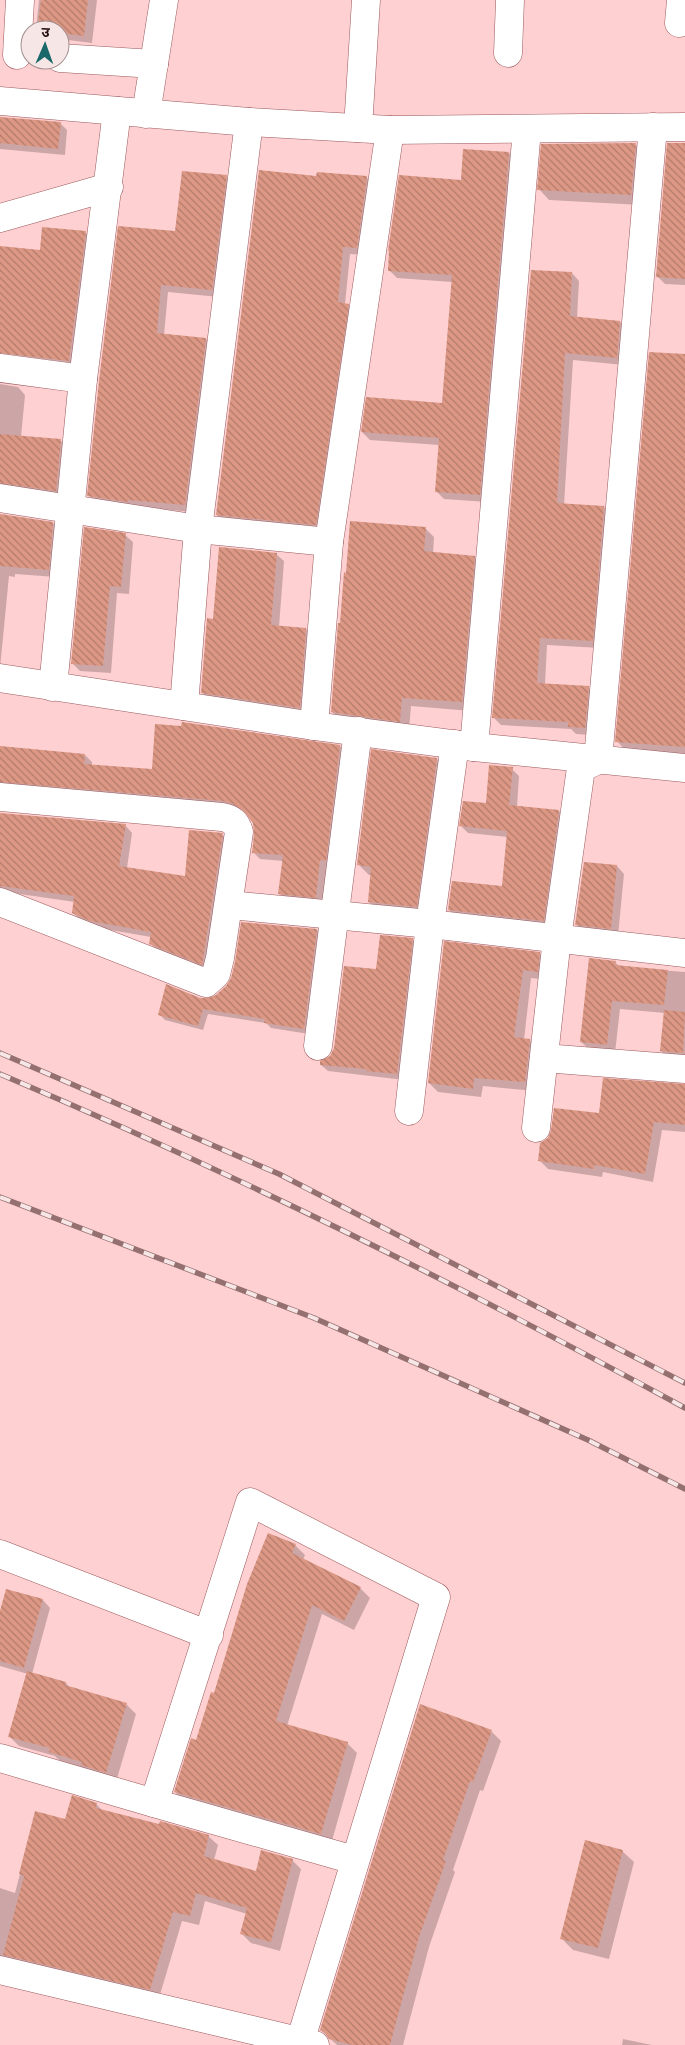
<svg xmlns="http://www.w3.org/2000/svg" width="685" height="2045" font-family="Signika,'Noto Sans Devanagari',sans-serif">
<defs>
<pattern id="building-back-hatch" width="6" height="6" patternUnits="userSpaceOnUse" patternTransform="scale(1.25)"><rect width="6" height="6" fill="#dc9884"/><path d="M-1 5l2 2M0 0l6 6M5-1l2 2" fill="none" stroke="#b27a6b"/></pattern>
</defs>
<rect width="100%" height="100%" fill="#ffd0d1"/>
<g fill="#0003">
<polygon points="39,0 97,0 92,43 60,39 60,30 36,30"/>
<polygon points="0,118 60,123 67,130 65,155 0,149"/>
<polygon points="635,144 645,154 641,205 549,200 539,189"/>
<polygon points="685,144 685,285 665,284 657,276"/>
<polygon points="509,153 516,161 487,502 444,499 436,491 439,445 370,440 362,432 443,404 452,282 397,278 389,270 462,181"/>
<polygon points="226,176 233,184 219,297 168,292 164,335 206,339 213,346 192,512 96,503 89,495 176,232"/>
<polygon points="317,177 367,178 374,185 364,255 350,254 345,304 348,305 355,312 323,532 224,522 217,515"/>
<polygon points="85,232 93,240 76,368 0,362 0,248 41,251"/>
<polygon points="572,273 579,281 577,318 620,322 628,330 624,365 573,360 564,505 604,507 611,514 600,648 547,645 545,685 588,687 596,695 592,735 576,734 571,729 501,725 493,717"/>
<polygon points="0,384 18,387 25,395 21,437 61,441 68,448 63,498 0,492"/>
<polygon points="685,488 685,756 626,751 617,741"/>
<polygon points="0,515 53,523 60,531 56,577 15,574 15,577 9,576 0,668"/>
<polygon points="425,528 434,537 433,553 474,557 483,566 471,711 411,706 409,730 341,721 332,712"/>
<polygon points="125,535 133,542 129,594 117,593 111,673 80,671 72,663"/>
<polygon points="276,554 284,561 279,627 306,629 313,636 307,715 209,700 202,692 214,620"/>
<polygon points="183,723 340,746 347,754 323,904 287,901 280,894 283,861 260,859 253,852 256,834 254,823 249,815 242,811 232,808 0,790 0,747 85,755 92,762 92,766 153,771 183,727"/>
<polygon points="437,759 447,770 427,917 380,913 369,902 372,875 369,875 358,864"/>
<polygon points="512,769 519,776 517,807 559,811 566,818 551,928 456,917 449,910 503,887 508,837 468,833 461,826 487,804"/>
<polygon points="0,814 125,825 132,833 127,868 186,878 222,835 230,842 209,971 158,951 150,943 151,937 99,928 81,920 73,913 75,902 6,892 0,890"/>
<polygon points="617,866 624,874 618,936 584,932 576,924"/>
<polygon points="317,930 322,936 309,1034 271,1028 266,1023 208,1014 203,1030 165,1020 159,1014 200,999 208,1000 217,996"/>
<polygon points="412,939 419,946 404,1080 328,1071 321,1065 331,1057 377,971"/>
<polygon points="445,943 539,953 548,962 546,980 531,978 524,1040 530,1040 538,1049 534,1091 483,1086 481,1097 438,1092 429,1083"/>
<polygon points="615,962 620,967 685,972 685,1061 670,1059 661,1051 665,1013 620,1009 615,1053 590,1050 581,1042"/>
<polygon points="685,1086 685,1132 662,1130 653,1182 603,1172 602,1177 548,1169 540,1161 600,1115"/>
<polygon points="295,1545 305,1555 303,1560 360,1588 370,1598 354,1630 322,1614 287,1726 347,1743 357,1753 331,1844 185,1802 175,1792 215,1695"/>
<polygon points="43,1600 50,1608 32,1674 66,1683 70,1688 126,1704 136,1714 116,1782 87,1769 60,1761 55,1756 19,1746 9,1736 28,1674 0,1666 0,1616"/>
<polygon points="491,1731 501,1741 483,1791 480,1790 453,1870 455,1872 429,1947 403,2045 337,2045 321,2030"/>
<polygon points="96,1804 104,1812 208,1836 218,1845 214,1860 257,1873 292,1860 301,1869 280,1951 251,1943 242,1934 247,1914 205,1901 199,1925 182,1921 159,1998 0,1965 0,1888 15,1893 36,1813 66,1820"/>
<polygon points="622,1851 634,1862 609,1959 573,1950 562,1939"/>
<polygon points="623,2039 652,2045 622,2045"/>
</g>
<g fill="url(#building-back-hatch)">
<polygon points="41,0 88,0 84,36 60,33 60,30 37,30"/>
<polygon points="0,117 61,122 58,149 0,143"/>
<polygon points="636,143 631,195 537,190 541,144"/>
<polygon points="667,143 685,143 685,279 656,277"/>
<polygon points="463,149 509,152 480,495 435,492 439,438 361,432 366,397 442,403 452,275 388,271 389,251 388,251 399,175 461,180"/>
<polygon points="259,170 316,176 317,172 367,176 357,248 343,247 338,302 349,304 316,525 216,515"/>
<polygon points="182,171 227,175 212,290 161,285 157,333 206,338 185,505 128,500 128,502 87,496 99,381 118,226 175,231"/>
<polygon points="42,227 86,231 69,361 0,353 0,246 40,250"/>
<polygon points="531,270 572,272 570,316 620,321 617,358 565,353 557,503 604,506 593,641 540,638 537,683 589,686 585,728 568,727 568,722 492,718"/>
<polygon points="649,352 685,354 685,747 615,742"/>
<polygon points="0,434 61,439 56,491 0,483"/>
<polygon points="0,514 53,522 49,570 0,566"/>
<polygon points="350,521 426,527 424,551 475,556 462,702 402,698 400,722 331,712 338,623 340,623 344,572 346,573"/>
<polygon points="84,527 126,533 121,587 110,586 103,666 71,664"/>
<polygon points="219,547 277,553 271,625 306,628 300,708 201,693 207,618 213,619"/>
<polygon points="182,722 340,745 326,861 320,860 316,898 278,894 283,855 252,853 254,834 253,823 244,811 233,804 223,801 0,782 0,746 85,754 84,764 152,769 155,724 181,726"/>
<polygon points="371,749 437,758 417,907 368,902 371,867 357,865"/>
<polygon points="489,765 513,767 509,805 559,810 544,921 448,910 452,881 502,886 507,831 459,826 463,801 486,803"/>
<polygon points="0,813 126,824 119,866 185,876 189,830 223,833 202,965 149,944 151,932 90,921 72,913 74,896 0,886"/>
<polygon points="584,862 617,865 611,929 575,925"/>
<polygon points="241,922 317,929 304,1029 264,1023 265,1019 203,1009 198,1026 158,1015 166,984 200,998 208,998 216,995 226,986 231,978 235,962"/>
<polygon points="380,935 413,938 397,1074 366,1071 367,1069 320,1065 320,1061 330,1056 334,1048 344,966 376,969"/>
<polygon points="444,941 540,952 538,972 523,970 514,1037 530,1039 525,1082 474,1078 473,1089 428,1083"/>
<polygon points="589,958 616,961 615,965 668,970 664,1005 612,1001 607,1045 580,1042"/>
<polygon points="664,1010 685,1012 683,1053 660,1051"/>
<polygon points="603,1078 685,1084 685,1125 654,1122 645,1174 594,1165 594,1169 538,1161 540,1143 548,1138 551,1130 554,1108 599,1113"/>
<polygon points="268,1533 296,1544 292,1553 361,1587 344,1621 312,1605 276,1721 348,1742 321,1834 174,1792 191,1738 196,1740 211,1692 214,1693 247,1584"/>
<polygon points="6,1589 43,1599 24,1668 0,1661 0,1611"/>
<polygon points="27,1671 66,1682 65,1685 127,1703 106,1773 81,1765 82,1762 49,1752 50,1748 8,1737"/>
<polygon points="420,1704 492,1730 473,1782 470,1781 443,1860 446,1861 419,1937 390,2045 352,2045 329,2039 325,2033 320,2030"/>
<polygon points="72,1795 97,1803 96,1808 159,1824 160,1821 209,1835 204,1856 256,1871 261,1850 293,1859 271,1942 240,1934 247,1908 196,1893 190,1916 173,1912 150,1990 3,1955 24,1876 19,1874 35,1811 65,1819"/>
<polygon points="585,1840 623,1850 598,1948 560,1939"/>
</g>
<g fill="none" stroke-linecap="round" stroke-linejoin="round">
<g stroke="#9b595c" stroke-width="29">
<g id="minor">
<polyline points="679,23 681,0"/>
<polyline points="508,53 510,0"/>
<polyline points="17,55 20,0"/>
<polyline points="60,58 154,64"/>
<polyline points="0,101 249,122 390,130 685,127"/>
<polyline points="146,114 164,0"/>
<polyline points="358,128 366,0"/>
<polyline points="0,218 109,187"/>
<polyline points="0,368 83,379"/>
<polyline points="0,498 198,529 329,542"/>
<polyline points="0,678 314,726 474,747 685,768"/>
<polyline points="53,687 83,379 117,111"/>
<polyline points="184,706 198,529 249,122"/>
<polyline points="314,726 329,542 390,130"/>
<polyline points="474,747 527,129"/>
<path d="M0,797L222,817C232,819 236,822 239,832L220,958L216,974L206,983L0,902"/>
<polyline points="229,905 430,924 685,953"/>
<polyline points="318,1046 358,731"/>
<polyline points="544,1058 685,1069"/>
<polyline points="409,1111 430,924 455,744"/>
<polyline points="536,1128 557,938 581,768 598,760 653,127"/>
<polyline points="0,1554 209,1635"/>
<polyline points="0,1758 154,1803 354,1860"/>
<polyline points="154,1803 250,1502 436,1597 300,2042"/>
<polyline points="0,1970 315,2045"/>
</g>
</g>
<use href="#minor" stroke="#fff" stroke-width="28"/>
<g stroke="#957071" stroke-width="5.5">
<g id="rail">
<polyline points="0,1053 279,1174 685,1383"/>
<path d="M0,1074C234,1173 462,1286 685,1408"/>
<polyline points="0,1197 314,1318 588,1440 685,1489"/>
</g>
</g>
<use href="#rail" stroke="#f6e6e6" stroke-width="4" stroke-dasharray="11" stroke-linecap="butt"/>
</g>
<g transform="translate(45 45) rotate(2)"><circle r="24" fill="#f6e6e6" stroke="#a49090"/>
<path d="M0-4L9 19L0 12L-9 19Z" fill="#1b686a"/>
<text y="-8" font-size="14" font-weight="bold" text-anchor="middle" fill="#290f10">उ</text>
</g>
</svg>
